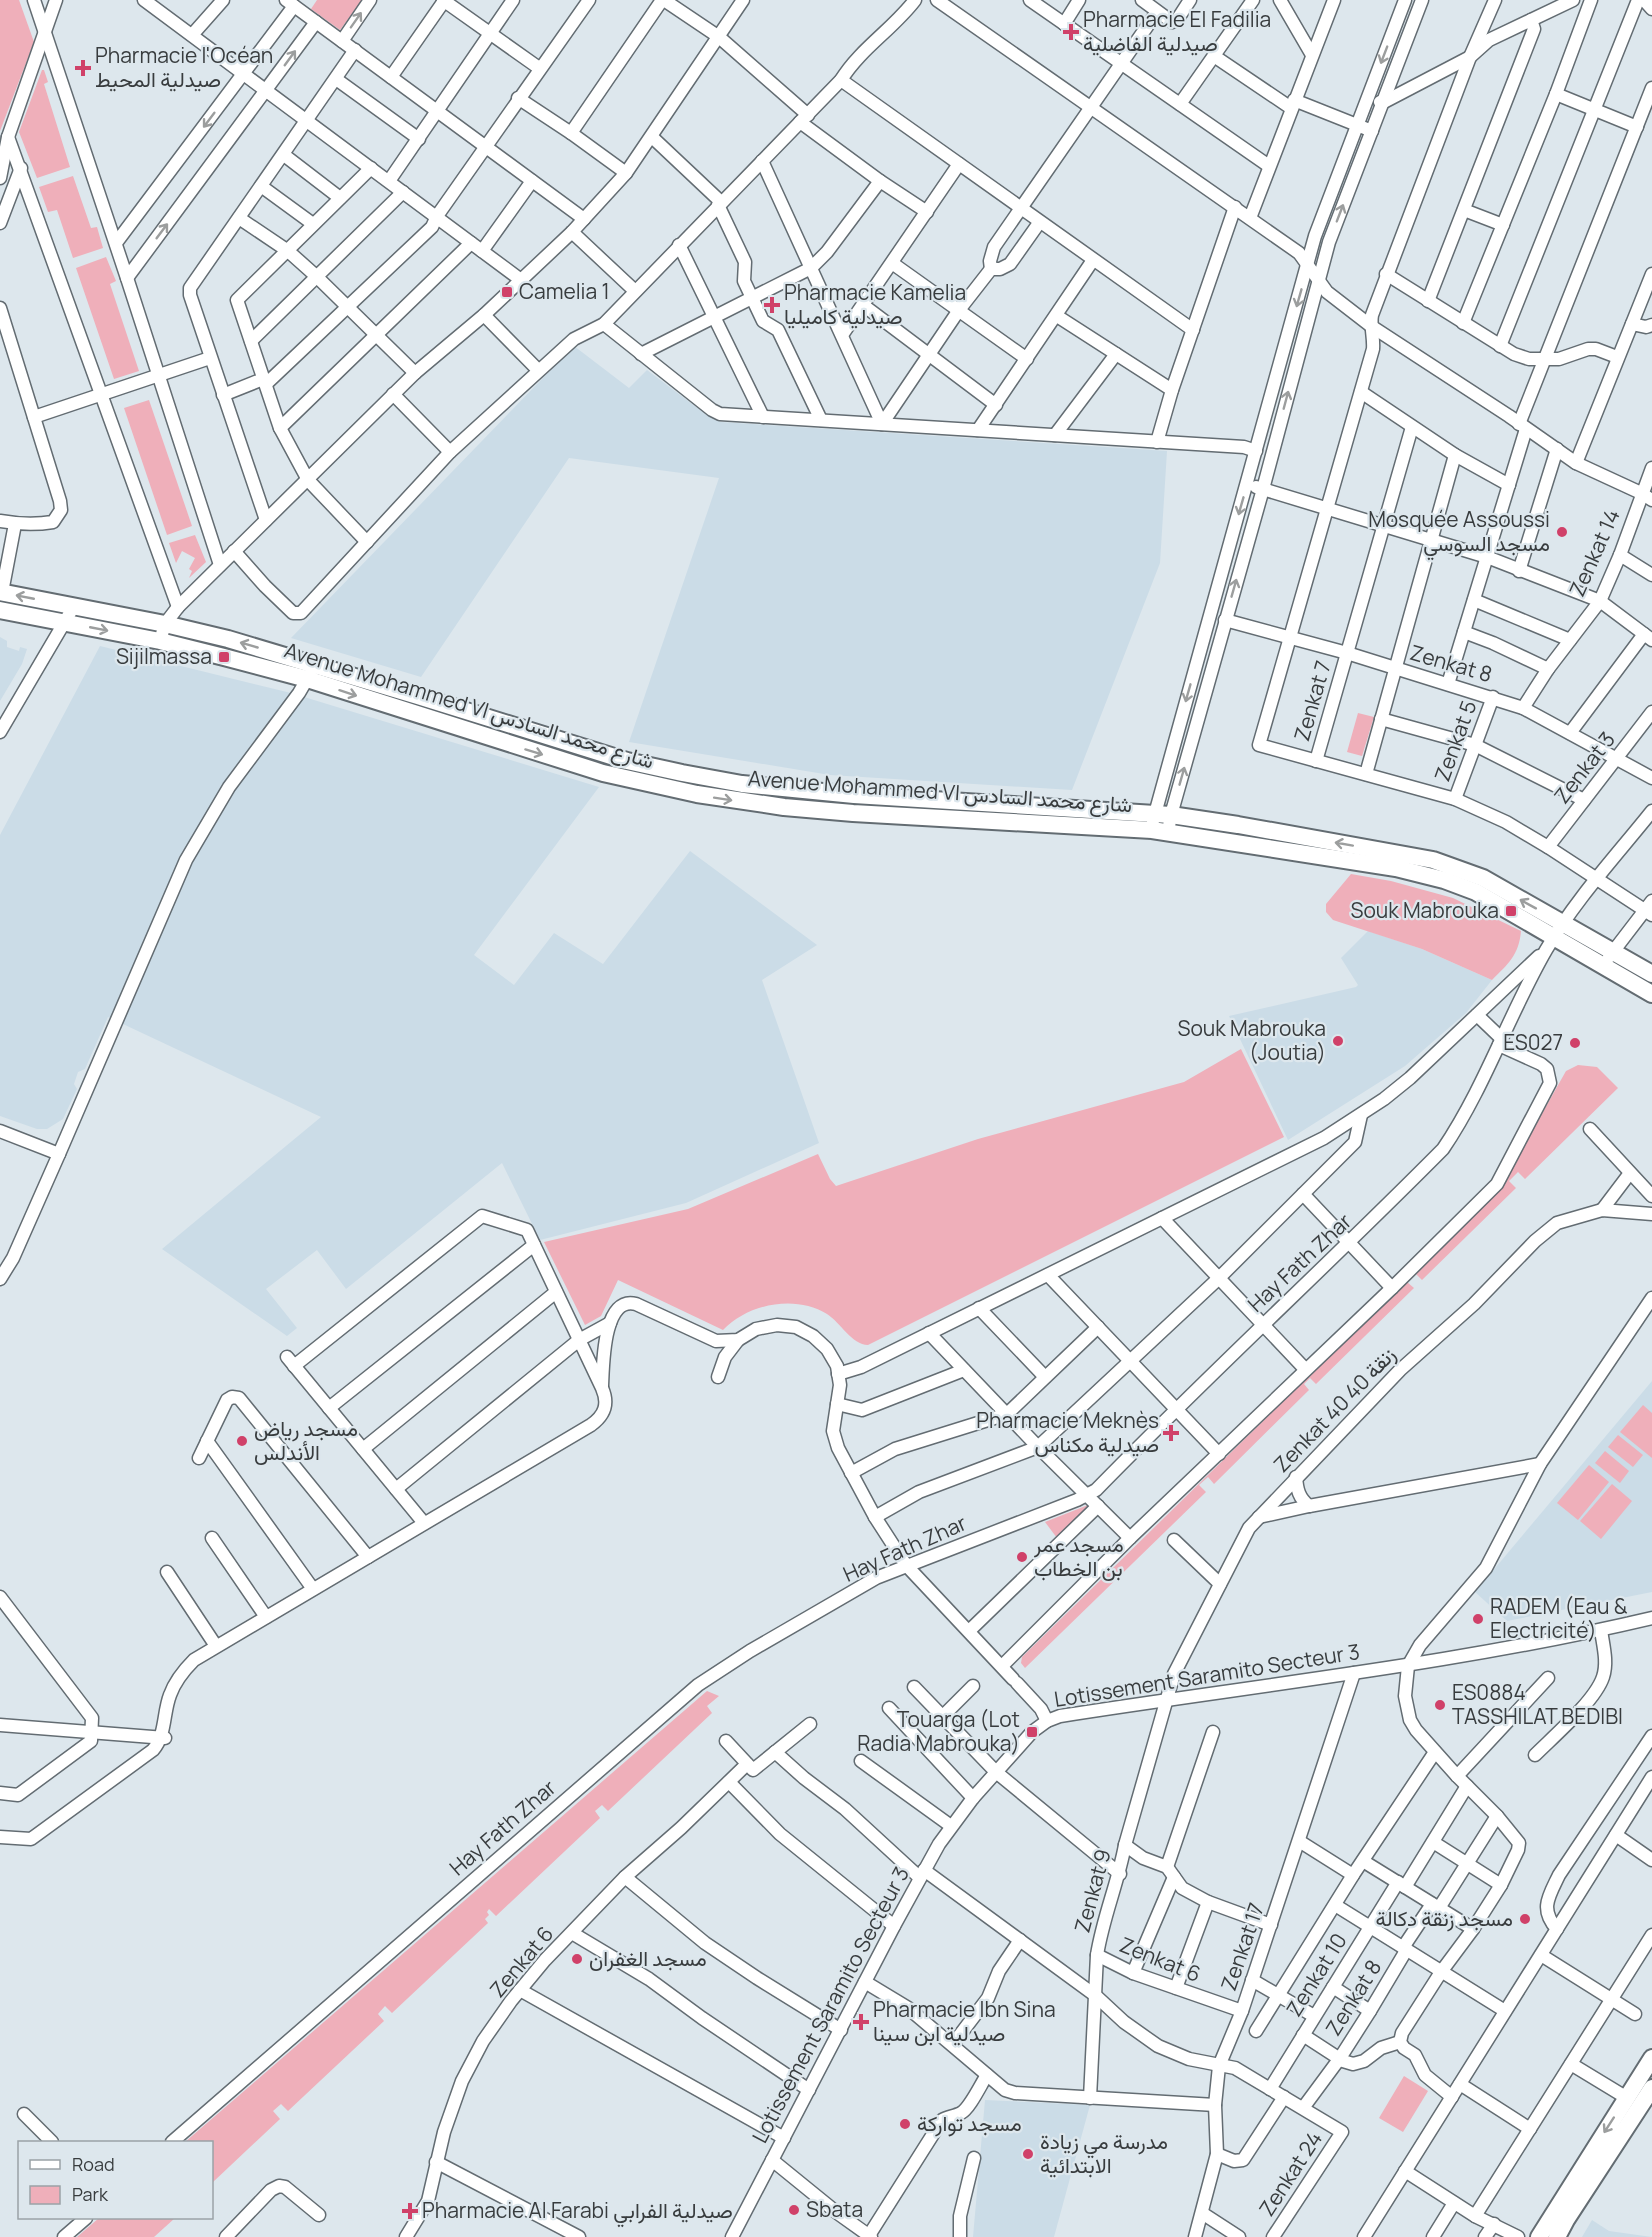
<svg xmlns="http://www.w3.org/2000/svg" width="1652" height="2237" font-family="Manrope,Vazirmatn,sans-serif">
<rect width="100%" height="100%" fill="#dde7ed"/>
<g fill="#cbdce7">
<polygon points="574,346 629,388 647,370 708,416 721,422 1167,451 1160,563 1072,790 830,775 629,742 719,478 569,458 421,677 291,638"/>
<polygon points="0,637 7,641 7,647 19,651 20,647 27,649 22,664 0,701"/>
<polygon points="100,646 291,693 599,787 474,955 514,985 554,933 603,964 690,851 817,945 762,980 819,1143 686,1203 540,1240 502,1163 346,1289 317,1250 266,1289 297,1328 287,1336 162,1249 321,1117 108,1017 85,1069 78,1072 74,1084 77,1089 63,1119 47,1129 37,1129 0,1116 0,835"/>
<polygon points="1368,931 1422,949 1492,980 1466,1013 1405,1066 1288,1140 1229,1016 1356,987 1358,985 1341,958"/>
<polygon points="1652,1381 1652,1592 1507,1621 1475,1592"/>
<polygon points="985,2100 1090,2105 1054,2237 973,2237"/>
<polygon points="1592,2220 1609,2231 1652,2237 1582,2237"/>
</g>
<g fill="#efafba">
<polygon points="0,0 19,0 34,42 0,131"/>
<polygon points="317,0 362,0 340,30 311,9"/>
<polygon points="42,70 44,70 48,82 44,84 70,167 37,178 19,132"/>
<polygon points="73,176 91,228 97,227 103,248 73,258 57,210 48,212 39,187"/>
<polygon points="106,257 116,281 110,284 139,371 114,379 76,268"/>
<polygon points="149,400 192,526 167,535 124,408"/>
<polygon points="195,535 206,562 189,578 192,571 189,569 195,558 182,551 176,563 169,543"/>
<polygon points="1358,713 1374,717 1362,756 1347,752"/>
<path d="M1351,874L1391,881L1453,898L1521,931C1519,955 1508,964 1492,980L1422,949L1333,920L1326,912V904Z"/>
<path d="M1241,1049L1284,1137L868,1345C852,1345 840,1322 827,1314C795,1294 748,1304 723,1330L618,1280L601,1316L585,1325L544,1242L688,1209L818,1154L830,1179L836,1186L978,1139L1184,1082Z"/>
<polygon points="1578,1065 1597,1067 1618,1088 1525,1179 1518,1172 1509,1181 1516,1188 1422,1280 1415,1273 1407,1282 1414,1288 1316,1384 1310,1378 1304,1384 1309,1390 1214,1484 1208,1477 1199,1485 1206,1492 1025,1668 1021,1663 1022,1657 1499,1190 1566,1071"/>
<polygon points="1643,1405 1652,1413 1652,1458 1620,1432"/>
<polygon points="1618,1435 1643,1455 1633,1467 1608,1447"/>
<polygon points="1605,1451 1629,1471 1620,1483 1595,1463"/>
<polygon points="1589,1465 1609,1482 1578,1520 1557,1503"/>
<polygon points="1612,1484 1632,1501 1601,1539 1580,1521"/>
<polygon points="1088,1505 1089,1507 1057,1538 1045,1522"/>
<polygon points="707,1691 719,1696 707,1706 712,1713 608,1811 602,1805 595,1811 600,1818 496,1916 489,1909 487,1912 489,1915 485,1919 488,1923 392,2013 385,2006 378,2014 384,2021 288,2111 281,2104 273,2111 280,2119 212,2183 212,2142 185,2142"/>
<polygon points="1404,2076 1428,2091 1403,2132 1379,2118"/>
<polygon points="99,2218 175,2218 154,2237 77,2237"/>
</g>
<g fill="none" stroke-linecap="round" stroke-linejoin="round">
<g stroke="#636c72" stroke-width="15">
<g id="minor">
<polyline points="34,0 127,278 220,565"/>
<polyline points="144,0 521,280"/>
<polyline points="286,0 584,219"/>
<polyline points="443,0 539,68"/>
<polyline points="664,0 719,37 808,115"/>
<polyline points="937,0 1299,253 1327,292 1371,326 1509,416 1576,463 1641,493 1652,500"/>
<polyline points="1030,0 1269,166"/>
<polyline points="1142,0 1172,22 1177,20 1190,0"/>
<polyline points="1280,0 1312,55"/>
<path d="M1495,0L1470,57L1372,315C1370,327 1374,337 1373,349L1259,745L1455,799L1506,822L1548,847L1652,915"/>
<polyline points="1644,0 1652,9"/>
<polyline points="1064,24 1079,0"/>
<polyline points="192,35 223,0"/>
<polyline points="342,41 370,0"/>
<polyline points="1214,56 1291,108"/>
<polyline points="391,77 444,1"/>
<polyline points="336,79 419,139"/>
<polyline points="841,80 1193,330"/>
<polyline points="1556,94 1637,127"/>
<polyline points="518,98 571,133 626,173"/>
<polyline points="1294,100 1372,131"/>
<polyline points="1380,102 1382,103 1470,57 1489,40 1573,0"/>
<polyline points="1180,104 1253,0"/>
<polyline points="800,122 880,181"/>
<polyline points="571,133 662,0"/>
<polyline points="8,137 178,607"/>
<polyline points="652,137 721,202"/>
<polyline points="284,155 340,198"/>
<polyline points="762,161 882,424"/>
<polyline points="0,178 8,137 56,0"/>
<polyline points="389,181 513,0"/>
<polyline points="261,186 313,224"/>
<polyline points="718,205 745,262 744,281 763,321 778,330 821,420"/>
<polyline points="1464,210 1503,225"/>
<polyline points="239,218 288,251 316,276 415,373"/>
<polyline points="1250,218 1334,0"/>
<polyline points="0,223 21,168"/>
<polyline points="572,232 635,291"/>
<polyline points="116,243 294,6"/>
<polyline points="679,245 763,417"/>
<polyline points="482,251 532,181"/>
<polyline points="892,263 1027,359"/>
<polyline points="991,269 990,261 994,247 1157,12"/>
<polyline points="1386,274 1514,354 1529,359 1559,359 1588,349 1596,349 1617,357"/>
<polyline points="127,278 316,22"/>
<polyline points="1428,301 1534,29 1531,20"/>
<polyline points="863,305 996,405"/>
<path d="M0,308L60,501L61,510L53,522C35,525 17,524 0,521"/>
<polyline points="484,315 538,370"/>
<polyline points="1057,316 1172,390"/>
<polyline points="1463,323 1556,94 1591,0"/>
<polyline points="604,324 712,410 720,414 1244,447 1256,451"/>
<polyline points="1632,324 1646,327 1652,325"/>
<polyline points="842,335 959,164"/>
<polyline points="251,341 403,192"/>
<polyline points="1500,346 1638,0"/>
<polyline points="641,354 811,268 827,252 880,181 927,212"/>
<polyline points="266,384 432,227 437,216 589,0"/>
<polyline points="1361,392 1455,455 1509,485"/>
<polyline points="393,394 450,452"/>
<polyline points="223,395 263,379"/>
<polyline points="34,417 210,358"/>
<polyline points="882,424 959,310 991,269 1000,269 1010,264 1039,223"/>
<polyline points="1519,424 1652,88"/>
<polyline points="280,428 471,243"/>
<polyline points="978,430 1093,260"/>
<polyline points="1055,435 1116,354"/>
<polyline points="1157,442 1172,390 1235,207"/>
<polyline points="1576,463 1652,274"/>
<polyline points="1256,487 1487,557 1600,601 1652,640"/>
<polyline points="266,520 190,295 190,288 355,50"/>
<polyline points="367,542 308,480 280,428 237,300 371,168"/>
<path d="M234,551L265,586L293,613H301L450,452L574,339L604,324L841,80C860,49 893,29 915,0"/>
<polyline points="1620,555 1652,575"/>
<polyline points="1519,571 1557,449"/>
<polyline points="2,592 15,524"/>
<polyline points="1474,600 1570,640"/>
<polyline points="1225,620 1347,653 1523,708 1652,778"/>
<polyline points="1464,632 1493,643 1548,669"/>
<polyline points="160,641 165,624 178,607 415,373 484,315 572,232 626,173 743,0"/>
<polyline points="1448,684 1526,429"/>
<polyline points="1523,708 1548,669 1600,601 1620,555 1652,468"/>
<polyline points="1381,719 1475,745 1584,800"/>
<polyline points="0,732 74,606"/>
<polyline points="1570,733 1644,634"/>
<polyline points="1316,761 1412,427"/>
<polyline points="1366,774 1455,455"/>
<polyline points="1455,799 1493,697"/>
<polyline points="1153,821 1315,236 1405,0"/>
<polyline points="1168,832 1171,815 1263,489 1329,242 1422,0"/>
<polyline points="1548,847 1652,712"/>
<polyline points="1609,957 1652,901"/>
<polyline points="1477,1015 1502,1039"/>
<polyline points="1590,1129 1652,1196"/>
<polyline points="0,1131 59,1154"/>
<polyline points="1303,1194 1392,1288"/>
<polyline points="1602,1210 1630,1173"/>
<polyline points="1162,1218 1305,1369"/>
<polyline points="1048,1275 1219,1454"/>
<polyline points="0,1279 13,1258 59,1154 186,860 229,787 299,693 310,674"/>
<polyline points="979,1308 1045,1377"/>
<polyline points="929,1333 1038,1447 1130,1538"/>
<polyline points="287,1357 424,1523"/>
<polyline points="838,1374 861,1367 1324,1138 1384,1099 1410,1078 1539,956"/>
<polyline points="718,1377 725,1357 738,1340"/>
<path d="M602,1386C603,1365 603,1295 636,1304L716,1341L738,1340L756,1329L777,1325L796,1327L813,1336L827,1349L837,1366L840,1385L833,1431L838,1448L875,1517L906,1565L1013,1679"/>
<polyline points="837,1404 862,1410 964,1370"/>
<polyline points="329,1408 534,1245"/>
<polyline points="207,1441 313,1589"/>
<polyline points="363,1449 556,1292"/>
<polyline points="199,1458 227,1400 232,1397 239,1398 368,1557"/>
<polyline points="851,1473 895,1449 1007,1414 1098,1327"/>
<path d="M1296,1477C1297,1490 1299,1498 1309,1506"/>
<polyline points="396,1489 579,1340 610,1323"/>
<polyline points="875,1517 919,1492 1038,1447 1219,1278 1355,1142 1361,1115"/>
<polyline points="1259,1517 1309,1506 1540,1464"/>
<polyline points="212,1538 266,1617"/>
<polyline points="1174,1540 1220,1584"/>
<polyline points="167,1572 216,1646"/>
<polyline points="0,1597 92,1718 91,1741 18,1795 0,1793"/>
<polyline points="969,1631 1098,1506"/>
<polyline points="1002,1666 1130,1538 1392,1288 1497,1184 1550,1083 1547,1069 1541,1064 1499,1045"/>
<polyline points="1017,1683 1041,1709 1047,1721"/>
<polyline points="914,1687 996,1772 1120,1874"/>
<polyline points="889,1708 973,1798"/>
<polyline points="942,1717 973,1686"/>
<polyline points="0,1725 165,1738"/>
<polyline points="726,1741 753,1770 810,1724"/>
<polyline points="775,1752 804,1778 845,1809 919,1877"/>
<path d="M1535,1755C1554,1736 1595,1701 1603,1677C1608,1662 1603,1645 1601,1630"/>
<polyline points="861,1761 951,1826"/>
<polyline points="1457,1776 1548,1678"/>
<polyline points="729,1782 780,1834 894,1926"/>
<polyline points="1616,1835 1652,1860"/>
<path d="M0,1837L31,1839L153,1750C166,1735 163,1713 170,1695C175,1681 184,1670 194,1660L591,1425C605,1415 609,1404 602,1388L527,1230L482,1216L294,1366"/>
<polyline points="1299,1841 1353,1875"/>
<polyline points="1433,1842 1501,1885"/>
<polyline points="1125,1845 1143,1858 1167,1867 1182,1888 1208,1902 1271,1925"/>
<polyline points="1363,1861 1473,1929"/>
<polyline points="1167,1867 1213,1732"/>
<polyline points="924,1870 1096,1996 1124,2022 1158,2046 1189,2059 1235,2068 1342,2132 1273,2237"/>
<polyline points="625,1877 705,1943 757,1978 841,2030"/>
<polyline points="1405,1887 1467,1786"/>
<polyline points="1335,1905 1505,2011"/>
<polyline points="1439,1908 1497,1816"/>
<path d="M1557,1929C1539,1909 1549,1896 1559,1875L1652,1736"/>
<polyline points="572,1933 649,1979 702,2018 809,2090"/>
<polyline points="1097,1955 1133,1973 1242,2011"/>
<polyline points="1541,1955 1635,2014"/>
<polyline points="1133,1973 1174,1877"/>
<polyline points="1252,1980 1314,2016"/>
<polyline points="865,1982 908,2008 1005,2090 1015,2093 1215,2105"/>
<polyline points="1333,1987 1370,2011"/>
<polyline points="1176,1988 1208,1902"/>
<polyline points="520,1990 784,2138"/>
<polyline points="1256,2031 1353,1875 1435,1752"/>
<polyline points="1303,2035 1343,2061 1353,2064 1364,2061 1381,2048 1400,2042"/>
<polyline points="953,2044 988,1998 999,1971 1020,1940"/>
<polyline points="1571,2064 1627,2098"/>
<polyline points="1460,2084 1530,2129"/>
<polyline points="1270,2089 1398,1882"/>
<polyline points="1452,2097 1425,2075 1415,2055 1404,2048 1400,2042 1402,2033 1441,1972 1473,1929 1501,1885 1518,1850 1519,1843 1497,1816 1457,1776 1416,1730 1410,1720 1405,1696 1408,1666 1420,1645 1486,1568 1540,1464 1652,1298"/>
<path d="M1090,2098L1097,1955C1103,1917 1118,1883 1125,1845L1174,1674L1249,1528L1400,1370L1474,1304L1535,1241L1557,1223L1602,1210L1652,1214"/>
<polyline points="1303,2108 1340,2058 1370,2011 1404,1954 1406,1943 1432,1904"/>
<polyline points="24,2114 52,2142"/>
<path d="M172,2142L698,1685L750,1651L876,1578L1077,1500L1096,1490C1209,1374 1329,1264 1443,1149C1485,1087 1509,1014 1546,950C1575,900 1616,856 1652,811"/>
<polyline points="1217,2154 1234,2161 1243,2160 1284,2097"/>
<polyline points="772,2160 836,2212 871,2237"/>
<polyline points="436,2162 579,2237"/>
<polyline points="1405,2171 1475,2216 1518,2237"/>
<polyline points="1202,2213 1239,2237"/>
<polyline points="1475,2216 1652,1935"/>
<polyline points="64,2237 86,2218"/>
<polyline points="226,2237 271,2190 279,2186 285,2187 319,2215"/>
<polyline points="406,2237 428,2201 444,2132 462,2081 483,2041 511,2001 545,1960 625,1877 681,1828 747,1764"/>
<path d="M732,2237L894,1926L939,1844L973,1798L1032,1732L1047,1721L1060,1716C1257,1685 1457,1664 1652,1618"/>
<path d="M868,2237L942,2120C948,2117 955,2116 961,2113C970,2108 981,2084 987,2075"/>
<polyline points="960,2237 960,2216 974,2158"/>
<polyline points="1195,2237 1217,2154 1215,2105 1219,2066 1242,2011 1354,1673"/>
<polyline points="1364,2237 1652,1777"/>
<polyline points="1433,2237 1454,2203"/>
<polyline points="1485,2237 1494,2224"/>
</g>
</g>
<g stroke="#636c72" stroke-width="20">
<g id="major">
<polyline points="0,592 165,624 228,639 418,696 627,761 682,773 742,784 854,795 1171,815 1238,825 1433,860 1483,878 1652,974"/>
<polyline points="0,610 160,641 224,657 307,679 603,773 697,794 784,807 853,813 1152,830 1396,868 1444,880 1476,892 1652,994"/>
<polyline points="1539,2237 1652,2058"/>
<polyline points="1557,2237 1566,2220 1652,2088"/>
</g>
</g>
<use href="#minor" stroke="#fff" stroke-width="12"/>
<use href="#major" stroke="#fff" stroke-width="16"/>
</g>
<defs><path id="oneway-shaft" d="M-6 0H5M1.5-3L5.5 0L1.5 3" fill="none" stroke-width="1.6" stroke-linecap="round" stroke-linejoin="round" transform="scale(1.5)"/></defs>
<g stroke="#9c9e9e">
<use href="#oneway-shaft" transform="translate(356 20) rotate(-55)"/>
<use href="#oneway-shaft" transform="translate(1384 55) rotate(111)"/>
<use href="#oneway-shaft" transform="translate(290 58) rotate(-54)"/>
<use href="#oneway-shaft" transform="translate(209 120) rotate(127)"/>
<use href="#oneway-shaft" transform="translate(1340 213) rotate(-69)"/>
<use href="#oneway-shaft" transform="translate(162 231) rotate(-53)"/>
<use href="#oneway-shaft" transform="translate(1299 298) rotate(106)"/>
<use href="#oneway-shaft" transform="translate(1286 400) rotate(-75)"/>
<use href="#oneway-shaft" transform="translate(1241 506) rotate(106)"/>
<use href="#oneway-shaft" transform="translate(1234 588) rotate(-74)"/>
<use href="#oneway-shaft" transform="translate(25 597) rotate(-169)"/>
<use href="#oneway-shaft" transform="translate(99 629) rotate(11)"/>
<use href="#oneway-shaft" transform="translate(249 645) rotate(-164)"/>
<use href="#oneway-shaft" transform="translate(348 693) rotate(18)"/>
<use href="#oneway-shaft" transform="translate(1188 693) rotate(106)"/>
<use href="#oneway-shaft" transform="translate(534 752) rotate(17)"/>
<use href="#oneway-shaft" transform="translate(1182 776) rotate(-74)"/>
<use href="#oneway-shaft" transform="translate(723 799) rotate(9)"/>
<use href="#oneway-shaft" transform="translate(1344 844) rotate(-170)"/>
<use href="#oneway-shaft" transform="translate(1528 904) rotate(-151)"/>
<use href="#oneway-shaft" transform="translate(1609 2125) rotate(123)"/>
</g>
<g fill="#d04169" stroke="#dde7ed" stroke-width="2">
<path d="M1068 23h6v6h6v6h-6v6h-6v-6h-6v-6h6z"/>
<path d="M80 59h6v6h6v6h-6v6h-6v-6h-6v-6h6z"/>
<rect x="501" y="286" width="12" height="12" rx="3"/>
<path d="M769 296h6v6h6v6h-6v6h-6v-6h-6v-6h6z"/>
<circle cx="1562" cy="532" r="6"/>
<rect x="218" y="651" width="12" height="12" rx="3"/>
<rect x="1505" y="905" width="12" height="12" rx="3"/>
<circle cx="1338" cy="1041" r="6"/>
<circle cx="1575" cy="1043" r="6"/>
<path d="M1168 1424h6v6h6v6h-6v6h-6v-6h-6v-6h6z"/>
<circle cx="242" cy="1441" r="6"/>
<circle cx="1022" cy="1557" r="6"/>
<circle cx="1478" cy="1619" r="6"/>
<circle cx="1440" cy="1705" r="6"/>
<rect x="1026" y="1726" width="12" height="12" rx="3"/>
<circle cx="1525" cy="1919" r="6"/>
<circle cx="577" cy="1959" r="6"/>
<path d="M858 2013h6v6h6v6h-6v6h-6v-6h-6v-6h6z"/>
<circle cx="905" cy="2124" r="6"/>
<circle cx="1028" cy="2154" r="6"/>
<circle cx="794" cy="2210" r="6"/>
<path d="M407 2202h6v6h6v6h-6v6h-6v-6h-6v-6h6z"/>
</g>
<g text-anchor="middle" stroke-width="4.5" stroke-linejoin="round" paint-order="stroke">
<g font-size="21" fill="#383c3e" stroke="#dde7ed" text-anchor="start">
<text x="1083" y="27">Pharmacie El Fadilia<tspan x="1083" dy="24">صيدلية الفاضلية</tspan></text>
<text x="95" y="63">Pharmacie l'Océan<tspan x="95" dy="24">صيدلية المحيط</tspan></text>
<text x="519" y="299">Camelia 1</text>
<text x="784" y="300">Pharmacie Kamelia<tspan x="784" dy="24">صيدلية كاميليا</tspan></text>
<text x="1550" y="527" text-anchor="end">Mosquée Assoussi<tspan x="1550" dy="24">مسجد السوسي</tspan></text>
<text x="212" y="664" text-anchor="end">Sijilmassa</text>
<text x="1499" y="918" text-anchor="end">Souk Mabrouka</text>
<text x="1326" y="1036" text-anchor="end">Souk Mabrouka<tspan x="1326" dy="24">(Joutia)</tspan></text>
<text x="1563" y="1050" text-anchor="end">ES027</text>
<text x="1159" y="1428" text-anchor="end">Pharmacie Meknès<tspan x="1159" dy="24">صيدلية مكناس</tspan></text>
<text x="254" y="1436">مسجد رياض<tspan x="254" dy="24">الأندلس</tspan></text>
<text x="1034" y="1552">مسجد عمر<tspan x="1034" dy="24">بن الخطاب</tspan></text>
<text x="1490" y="1614">RADEM (Eau &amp;<tspan x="1490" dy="24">Electricité)</tspan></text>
<text x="1452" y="1700">ES0884<tspan x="1452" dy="24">TASSHILAT BEDIBI</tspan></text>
<text x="1020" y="1727" text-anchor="end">Touarga (Lot<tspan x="1020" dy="24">Radia Mabrouka)</tspan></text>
<text x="1513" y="1926" text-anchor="end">مسجد زنقة دكالة</text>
<text x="589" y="1966">مسجد الغفران</text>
<text x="873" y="2017">Pharmacie Ibn Sina<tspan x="873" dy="24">صيدلية ابن سينا</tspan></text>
<text x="917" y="2131">مسجد تواركة</text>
<text x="1040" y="2149">مدرسة مي زيادة<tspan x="1040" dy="24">الابتدائية</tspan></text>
<text x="806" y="2217">Sbata</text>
<text x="422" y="2218">Pharmacie Al Farabi صيدلية الفرابي</text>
</g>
<g font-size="21" fill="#383c3e" stroke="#dde7ed">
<text transform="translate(1595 553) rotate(-66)" y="7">Zenkat 14</text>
<text transform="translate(1451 664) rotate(16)" y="7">Zenkat 8</text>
<text transform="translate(1313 701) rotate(-74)" y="7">Zenkat 7</text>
<text transform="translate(469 706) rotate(17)" y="7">Avenue Mohammed VI شارع محمد السادس</text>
<text transform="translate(1456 741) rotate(-70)" y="7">Zenkat 5</text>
<text transform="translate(1585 768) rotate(-52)" y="7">Zenkat 3</text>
<text transform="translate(940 792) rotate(4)" y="7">Avenue Mohammed VI شارع محمد السادس</text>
<text transform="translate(1300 1263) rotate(-43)" y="7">Hay Fath Zhar</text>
<text transform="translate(1335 1410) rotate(-46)" y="7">Zenkat 40 زنقة 40</text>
<text transform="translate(905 1549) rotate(-24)" y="7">Hay Fath Zhar</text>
<text transform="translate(1207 1676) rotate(-9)" y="7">Lotissement Saramito Secteur 3</text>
<text transform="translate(503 1828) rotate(-41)" y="7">Hay Fath Zhar</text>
<text transform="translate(1093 1891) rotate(-75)" y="7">Zenkat 9</text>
<text transform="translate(1243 1947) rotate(-71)" y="7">Zenkat 17</text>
<text transform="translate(1160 1960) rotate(22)" y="7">Zenkat 6</text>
<text transform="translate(522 1962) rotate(-50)" y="7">Zenkat 6</text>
<text transform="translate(1317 1975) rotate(-58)" y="7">Zenkat 10</text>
<text transform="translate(1354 1998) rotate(-58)" y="7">Zenkat 8</text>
<text transform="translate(831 2005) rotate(-62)" y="7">Lotissement Saramito Secteur 3</text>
<text transform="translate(1291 2174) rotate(-57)" y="7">Zenkat 24</text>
</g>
</g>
<rect x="18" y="2141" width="195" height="78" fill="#dde7ed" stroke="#9ba3a7" stroke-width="1.5"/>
<rect x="30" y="2160" width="30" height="9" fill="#ffffff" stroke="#9ba3a7" stroke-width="1.5"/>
<text x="72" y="2171" font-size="18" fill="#383c3e">Road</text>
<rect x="30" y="2186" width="30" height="18" fill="#efafba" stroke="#9ba3a7" stroke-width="1.5"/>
<text x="72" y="2201" font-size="18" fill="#383c3e">Park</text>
</svg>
